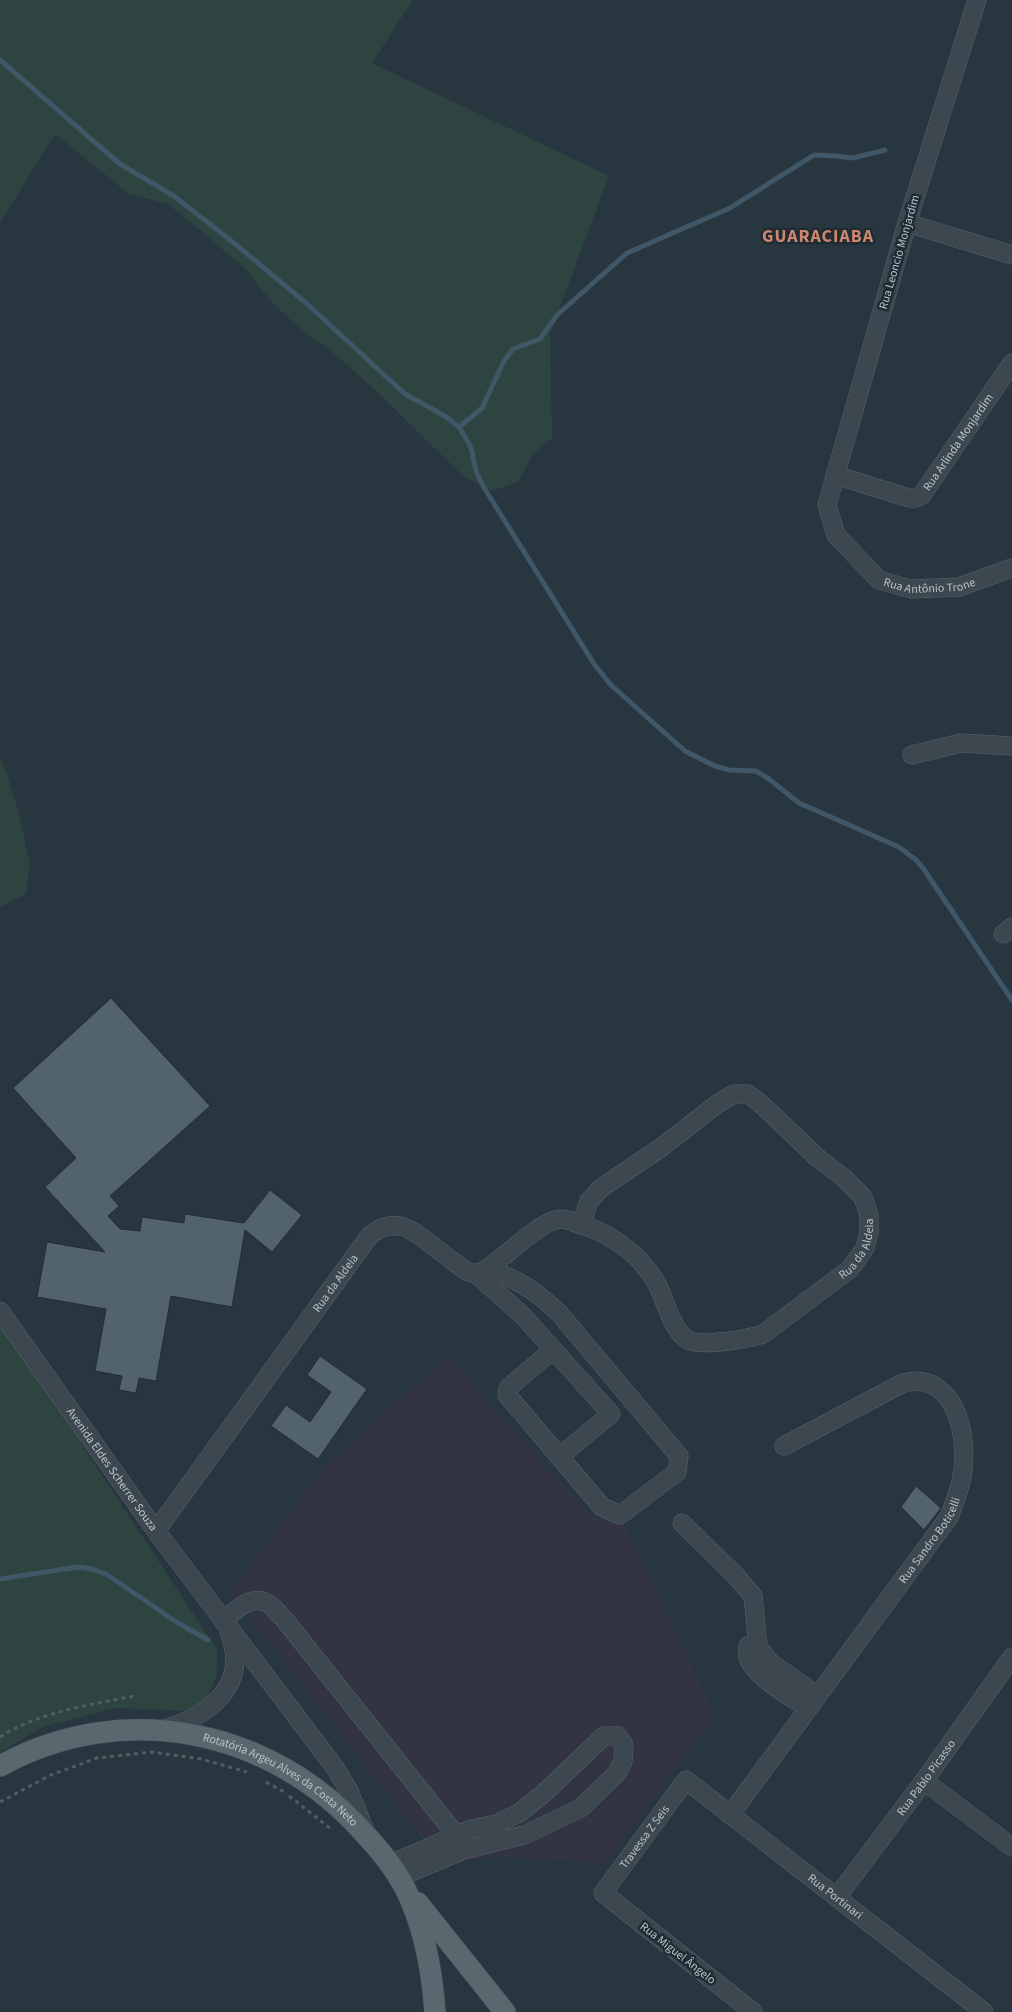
<svg xmlns="http://www.w3.org/2000/svg" width="1012" height="2012" font-family="'Source Sans 3',sans-serif">
<rect width="100%" height="100%" fill="#28363f"/>
<polygon fill="#333441" points="447,1356 530,1450 596,1519 620,1515 715,1715 604,1864 502,1856 442,1864 231,1593 322,1469"/>
<g fill="#2d4441">
<polygon points="0,0 413,0 372,63 609,176 550,334 552,438 532,456 518,482 492,491 464,477 373,388 330,350 302,331 269,299 246,269 185,218 168,204 129,194 55,134 0,223"/>
<polygon points="0,758 5,768 18,810 30,864 26,894 0,907"/>
<polygon points="0,1320 217,1650 217,1674 202,1713 193,1711 114,1708 43,1727 0,1752"/>
</g>
<g fill="none" stroke-linecap="round" stroke-linejoin="round">
<g stroke="#3f5767" stroke-width="5">
<polyline points="0,60 120,164 174,196 234,243 306,303 405,394 445,416 459,427 471,447 476,471 483,486 594,664 611,685 685,751 715,766 729,770 756,771 769,779 799,803 899,847 916,860 923,868 1012,1000"/>
<polyline points="459,427 482,408 504,361 513,349 540,339 557,315 627,253 730,208 814,155 836,156 853,158 885,150"/>
<polyline points="0,1579 78,1567 92,1569 106,1574 178,1623 208,1640"/>
</g>
</g>
<g fill="#53636c" stroke="#222e36">
<polygon points="111,998 210,1106 110,1196 119,1206 108,1216 120,1229 140,1231 142,1217 184,1223 185,1214 244,1223 270,1190 302,1215 272,1252 245,1230 232,1307 171,1296 156,1381 139,1378 136,1393 119,1390 122,1376 95,1371 106,1309 37,1297 47,1242 105,1252 45,1187 76,1158 13,1088"/>
<polygon points="320,1356 367,1389 318,1459 271,1426 286,1405 310,1422 331,1392 307,1375"/>
<polygon points="916,1486 941,1508 924,1530 901,1507"/>
</g>
<g fill="none" stroke-linecap="round" stroke-linejoin="round">
<g stroke="#59656d" stroke-width="19">
<g id="minor">
<path id="s1" d="M977,0L907,223L827,505L836,535L879,580L910,589L959,587L1012,568"/>
<polyline points="907,223 1012,255"/>
<path id="s2" d="M835,475L909,498H915L922,495L1012,363"/>
<polyline points="912,755 961,743 1012,746"/>
<polyline points="1003,934 1012,927"/>
<path d="M487,1269C520,1280 534,1290 559,1313L679,1456L677,1472L620,1515L602,1507L507,1395L508,1388L553,1350"/>
<polyline points="476,1274 523,1316 611,1414 559,1457"/>
<path id="s3" d="M0,1311L156,1531L336,1769L349,1791L365,1831"/>
<polyline points="682,1523 736,1576 753,1596 758,1647 771,1663 817,1695"/>
<path id="s4" d="M156,1531L370,1235C395,1216 411,1229 432,1245C443,1254 454,1262 466,1271C469,1272 473,1274 477,1273C484,1272 491,1266 496,1262C511,1251 539,1224 555,1220C560,1218 568,1220 573,1222C607,1231 639,1252 657,1284C665,1299 672,1331 688,1340C701,1347 748,1339 763,1334L850,1269L865,1248L869,1232V1215L863,1197L844,1178L819,1159L761,1104L748,1094H734L717,1104L662,1147L601,1188L589,1201L581,1225"/>
<path d="M223,1621C235,1610 252,1593 269,1604C275,1608 279,1615 284,1619L456,1835"/>
<path d="M748,1646C748,1649 747,1654 748,1657C753,1676 792,1698 808,1708"/>
<path d="M161,1730C207,1717 251,1687 229,1632"/>
<polyline points="924,1781 1012,1847"/>
<path id="s5" d="M730,1815L949,1517C954,1504 960,1489 962,1476C968,1443 960,1385 918,1381C913,1381 908,1382 903,1383L784,1446"/>
<polyline points="391,1864 471,1829 497,1824 519,1813 543,1794 604,1736 618,1736 624,1745 623,1761 617,1773 581,1808 524,1835 464,1850 399,1877"/>
<path id="s6" d="M837,1897L924,1781L1012,1657"/>
<path id="s7" d="M753,2012L603,1893L686,1780L984,2012"/>
</g>
</g>
<g stroke="#48535b" stroke-width="22">
<g id="major">
<path id="s8" d="M0,1766C124,1698 272,1729 364,1833C380,1850 394,1867 405,1888C424,1926 432,1969 435,2012"/>
<polyline points="418,1903 505,2012"/>
</g>
</g>
<g stroke="#4c605f" stroke-width="3" stroke-dasharray="4 4" stroke-linecap="butt">
<path d="M0,1737C39,1712 89,1705 134,1696"/>
<polyline points="266,1782 284,1792"/>
<polyline points="289,1796 331,1829"/>
<polyline points="0,1802 51,1775 97,1758 152,1752 201,1759 247,1772"/>
</g>
<use href="#minor" stroke="#3c474f" stroke-width="18"/>
<use href="#major" stroke="#5a676f" stroke-width="21"/>
</g>
<g text-anchor="middle" stroke-width="5" stroke-linejoin="round" paint-order="stroke">
<g font-size="12" fill="#b8c2ca" stroke="#202c34">
<text transform="translate(899 252) rotate(-74)" y="4">Rua Leoncio Monjardim</text>
<text dy="4" stroke="none"><textPath href="#s2" startOffset="155">Rua Arlinda Monjardim</textPath></text>
<text dy="4" stroke="none"><textPath href="#s1" startOffset="672">Rua Antônio Trone</textPath></text>
<text dy="4" stroke="none"><textPath href="#s4" startOffset="981">Rua da Aldeia</textPath></text>
<text dy="4" stroke="none"><textPath href="#s4" startOffset="306">Rua da Aldeia</textPath></text>
<text dy="4" stroke="none"><textPath href="#s3" startOffset="194">Avenida Eldes Scherrer Souza</textPath></text>
<text dy="4" stroke="none"><textPath href="#s5" startOffset="340">Rua Sandro Boticelli</textPath></text>
<text dy="4" stroke="none"><textPath href="#s6" startOffset="149">Rua Pablo Picasso</textPath></text>
<text dy="4" stroke="none"><textPath href="#s8" startOffset="299">Rotatória Argeu Alves da Costa Neto</textPath></text>
<text dy="4" stroke="none"><textPath href="#s7" startOffset="261">Travessa Z Seis</textPath></text>
<text dy="4" stroke="none"><textPath href="#s7" startOffset="521">Rua Portinari</textPath></text>
<text transform="translate(678 1953) rotate(38)" y="4">Rua Miguel Ângelo</text>
</g>
<g font-size="18" font-weight="bold" letter-spacing="1" fill="#ce876f" stroke="#202c34">
<text x="818" y="242">GUARACIABA</text>
</g>
</g>
</svg>
